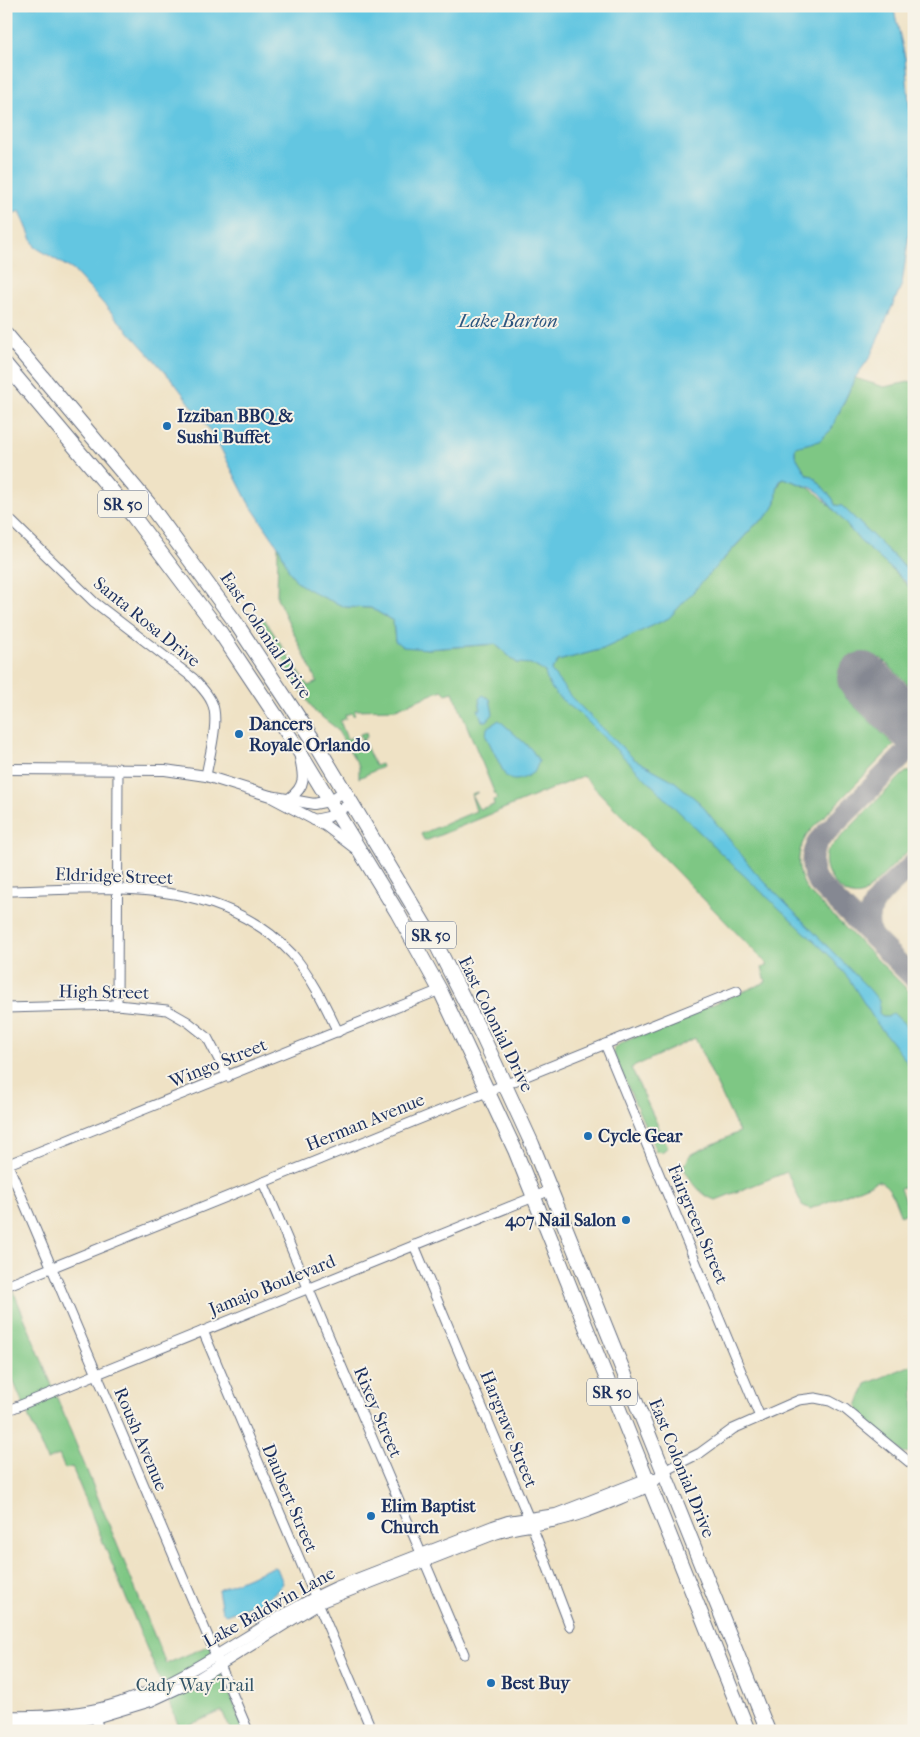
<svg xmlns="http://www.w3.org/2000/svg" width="920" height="1737" font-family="'IM FELL French Canon',serif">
<rect width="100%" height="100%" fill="#f7f3e8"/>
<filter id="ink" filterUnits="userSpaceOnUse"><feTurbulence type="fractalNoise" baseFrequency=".02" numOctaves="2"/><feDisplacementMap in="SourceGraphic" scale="10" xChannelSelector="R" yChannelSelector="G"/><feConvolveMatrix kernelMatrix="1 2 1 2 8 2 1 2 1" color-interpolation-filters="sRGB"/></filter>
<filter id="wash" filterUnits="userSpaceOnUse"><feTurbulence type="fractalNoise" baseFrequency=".0096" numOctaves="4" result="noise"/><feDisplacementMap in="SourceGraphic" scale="20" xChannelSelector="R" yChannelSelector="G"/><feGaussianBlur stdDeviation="1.12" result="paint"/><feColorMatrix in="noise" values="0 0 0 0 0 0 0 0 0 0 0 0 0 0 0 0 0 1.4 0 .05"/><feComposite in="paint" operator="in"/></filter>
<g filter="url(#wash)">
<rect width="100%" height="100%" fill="#efe2c5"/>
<g fill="#7ec784" stroke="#4c7b71">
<polygon points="855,378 884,387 914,381 914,576 842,507 835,505 833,499 813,476 807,475 795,455 795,447 806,444 831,430"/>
<path d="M783,478C809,487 814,489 831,507L914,592V690L881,658L844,696L894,745L809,832C796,850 795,872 808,891L914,996V1184L900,1189L910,1211L901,1216C895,1203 892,1185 878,1181L810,1209L802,1205L787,1172L716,1200C701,1197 689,1178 682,1165L686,1163L690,1155L739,1132L695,1038L631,1068L668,1147L662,1152L656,1151L614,1055V1049L621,1043L766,982L762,968L768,965L583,776L428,840H424L421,834L476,811L471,794L478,792L472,796L479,809L494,805L493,800L497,799L453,692L446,694L442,690L396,709L355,710L354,716L351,713L345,715L346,718L340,721L347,739L353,737L356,742L362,740L360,734L366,732L367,737L363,739L375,766L381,764L382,767L359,778V766L336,728L314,711L287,668L288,666L257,622L263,617L308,686L317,682L277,598L278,545L345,607L371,608L393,621L395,641L428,649L495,644L517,663L546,664L603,649L723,560L754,526L766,517L776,502V490Z"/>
<path d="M914,771V845L865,893C847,905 818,873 827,851L900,777L906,772Z"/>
<polygon points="6,1273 166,1664 210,1645 245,1731 231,1731 222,1711 180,1729 72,1467 65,1469 59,1455 47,1460 6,1364"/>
<polygon points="914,1364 914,1455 904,1453 861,1417 857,1406 866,1384"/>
</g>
<g fill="#64c6e1" stroke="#407aa0">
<path d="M6,6H893L905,57L914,159L908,242L902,284L870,357L855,378L831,430L819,441L795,447V455L807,475L813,476L833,499L835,505L842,506L914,576V592L905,581L860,541L820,493L812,488L783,478C775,485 778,492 776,501C774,512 762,520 754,526L669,618L603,649L558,661L551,671L572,698L634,759L674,781L700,803L755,872L870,990L879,1001V1013L882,1017H888L893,1013L914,1033V1071L876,1022L849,979L829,955L734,866L579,713C564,702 548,691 545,672L531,664L517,663L495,644L428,649L403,647L395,641L393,621L371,608L345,607L318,595L298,583L289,571L280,549L248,502L215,437L174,382L73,270L35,247L20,211L6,216Z"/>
<polygon points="483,695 490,699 493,714 487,721 482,721 478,709 481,710 479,699"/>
<path d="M499,720L531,749L539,761L535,771C526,778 513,785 505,775L486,736L487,728Z"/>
<path d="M273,1567L277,1568L283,1583C274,1600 243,1608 226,1615L222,1611L218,1590Z"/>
</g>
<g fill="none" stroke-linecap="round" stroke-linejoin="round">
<g stroke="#858892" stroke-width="21">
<path d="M914,745L819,840C810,854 809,870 819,884L914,978"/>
<path d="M873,938C855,907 895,883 914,863"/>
</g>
<polyline stroke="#858892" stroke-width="52" points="863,678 914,727"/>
</g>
</g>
<g filter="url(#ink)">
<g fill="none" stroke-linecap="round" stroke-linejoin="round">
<g stroke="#656e82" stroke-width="11">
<g id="minor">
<path d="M6,516L94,602L193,678C200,686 208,693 212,703C220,720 209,757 206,776"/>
<path d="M6,891C106,889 217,874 292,954C312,977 325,1005 338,1032"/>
<polyline points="117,1005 118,768"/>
<polyline points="6,1008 117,1005 167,1010 188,1022 207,1037 228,1077"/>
<polyline points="605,1044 760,1417"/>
<polyline points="6,1160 248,1731"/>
<polyline points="6,1165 440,990"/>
<polyline points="263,1182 464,1654"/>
<polyline points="414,1245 532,1526 570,1626"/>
<polyline points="6,1286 737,991"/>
<polyline points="203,1331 372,1731"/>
<polyline points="6,1411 551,1190"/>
<polyline points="664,1471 700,1453 733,1429 799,1400 815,1398 830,1401 845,1409 914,1466"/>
<polyline points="94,1711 99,1731"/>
</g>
</g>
<g stroke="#656e82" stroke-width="12">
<g id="tertiary">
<polyline points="6,769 165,770 206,776 270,796 314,804 329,801 345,791"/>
<polyline points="273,798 326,826 356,849"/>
<path d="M290,798C306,786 304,776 300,758"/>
<polyline points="314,820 328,817 352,803"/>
<path d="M6,1716C44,1717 82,1715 119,1703C197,1677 261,1621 336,1587L493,1526L508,1521L556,1514L651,1477"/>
<path d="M6,1724L66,1723L95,1718L151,1701L194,1681L319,1603L495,1534C514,1527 532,1527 552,1522C582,1516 611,1502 639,1491L650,1486L664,1471"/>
</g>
</g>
<g stroke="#656e82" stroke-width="16">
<g id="trunk">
<polyline points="6,334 149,504 236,623 318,747 437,946 482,1035 532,1144 768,1731"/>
<polyline points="6,365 133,516 220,632 298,749 397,912 440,990 515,1150 748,1731"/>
</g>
</g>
<use href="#minor" stroke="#fff" stroke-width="9"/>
<use href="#tertiary" stroke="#fff" stroke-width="10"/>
<use href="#trunk" stroke="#fff" stroke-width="14"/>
</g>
</g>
<g fill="#1f6fb2" stroke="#f7f3e8" stroke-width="2">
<circle cx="167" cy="426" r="5"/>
<circle cx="239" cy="734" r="5"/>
<circle cx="588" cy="1136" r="5"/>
<circle cx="626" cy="1220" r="5"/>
<circle cx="371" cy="1516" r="5"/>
<circle cx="491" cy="1683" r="5"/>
</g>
<g text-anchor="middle" stroke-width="4" stroke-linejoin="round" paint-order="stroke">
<g fill="#f7f3e8" stroke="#5d6a87" stroke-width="1">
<rect x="98" y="490.5" width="50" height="27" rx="4"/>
<rect x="406" y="921.5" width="50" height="27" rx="4"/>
<rect x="587" y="1378.5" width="50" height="27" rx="4"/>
</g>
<g font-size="16" font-weight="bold" fill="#1b2f5e">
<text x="123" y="510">SR 50</text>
<text x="431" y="941">SR 50</text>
<text x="612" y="1398">SR 50</text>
</g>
<g font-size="18" font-weight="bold" fill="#1b2f5e" stroke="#f7f3e8" text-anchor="start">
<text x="177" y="422">Izziban BBQ &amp;<tspan x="177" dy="21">Sushi Buffet</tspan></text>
<text x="249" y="730">Dancers<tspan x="249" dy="21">Royale Orlando</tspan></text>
<text x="598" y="1142">Cycle Gear</text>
<text x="616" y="1226" text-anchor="end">407 Nail Salon</text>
<text x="381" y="1512">Elim Baptist<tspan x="381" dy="21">Church</tspan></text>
<text x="501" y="1689">Best Buy</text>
</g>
<g font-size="18" fill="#1b2f5e" stroke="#f7f3e8">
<text transform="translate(147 622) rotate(39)" y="6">Santa Rosa Drive</text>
<text transform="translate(266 635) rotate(56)" y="6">East Colonial Drive</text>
<text transform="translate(114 876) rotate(2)" y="6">Eldridge Street</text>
<text transform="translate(104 992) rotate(1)" y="6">High Street</text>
<text transform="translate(496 1024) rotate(64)" y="6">East Colonial Drive</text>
<text transform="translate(218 1063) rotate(-22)" y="6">Wingo Street</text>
<text transform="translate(365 1122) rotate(-22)" y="6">Herman Avenue</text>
<text transform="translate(698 1224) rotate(67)" y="6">Fairgreen Street</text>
<text transform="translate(272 1285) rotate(-22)" y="6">Jamajo Boulevard</text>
<text transform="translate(378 1412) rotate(67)" y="6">Rixey Street</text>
<text transform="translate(509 1429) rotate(68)" y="6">Hargrave Street</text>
<text transform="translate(141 1439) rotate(67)" y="6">Roush Avenue</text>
<text transform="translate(682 1468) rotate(68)" y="6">East Colonial Drive</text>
<text transform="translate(290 1498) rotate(67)" y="6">Daubert Street</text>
<text transform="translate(269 1607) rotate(-29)" y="6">Lake Baldwin Lane</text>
</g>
<g font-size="18" fill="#345568" stroke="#f7f3e8">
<text x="195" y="1691">Cady Way Trail</text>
</g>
<g font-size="19" font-style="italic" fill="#2d557f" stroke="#f7f3e8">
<text x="508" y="327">Lake Barton</text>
</g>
</g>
<rect width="920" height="1737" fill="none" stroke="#f7f3e8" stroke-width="25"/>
</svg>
